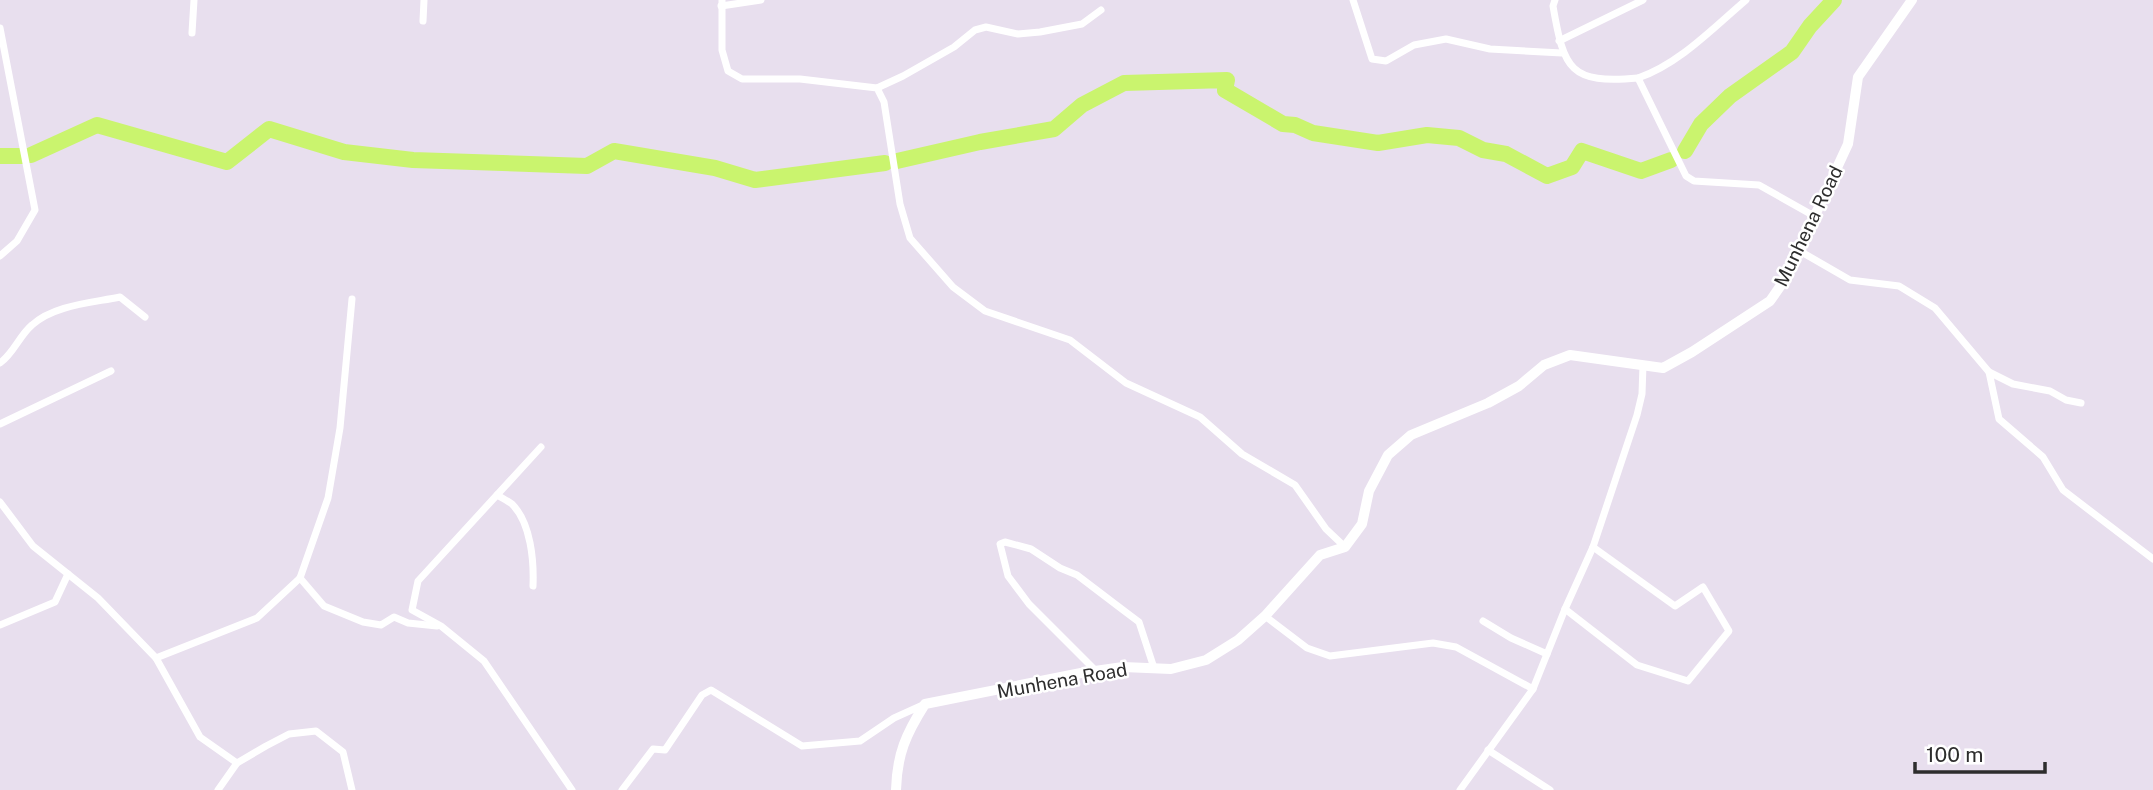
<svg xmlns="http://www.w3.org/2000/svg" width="2153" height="790" font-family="'Public Sans',sans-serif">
<rect width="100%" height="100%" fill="#e8dfee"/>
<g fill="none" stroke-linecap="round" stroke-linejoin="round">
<g stroke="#caf46e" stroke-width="16">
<polyline points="1685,151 1701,124 1730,96 1792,52 1810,26 1834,0"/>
<polyline points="31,155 97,125 227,162 269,129 344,152 413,160 587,166 614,151 715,168 755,180 885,163"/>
<polyline points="0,156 23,156"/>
<polyline points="897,161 980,142 1054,129 1082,105 1124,83 1227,80 1225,90 1283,124 1295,125 1313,133 1378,143 1427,135 1459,138 1483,150 1506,154 1547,176 1572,167 1582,151 1641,171 1671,160"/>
</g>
<g stroke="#fff" stroke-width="7">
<polyline points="722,0 722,50 728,71 742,79 800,79 877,88 884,102 900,204 910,238 953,287 985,311 1070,340 1126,383 1200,417 1242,454 1295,485 1326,529 1345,547"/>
<polyline points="1353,0 1372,59 1386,61 1414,45 1446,39 1490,49 1562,53"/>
<path d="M1555,0L1553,6C1564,70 1570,84 1638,78L1686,176L1694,181L1759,185L1814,216"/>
<polyline points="721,6 761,0"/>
<polyline points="423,21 424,0"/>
<polyline points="0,28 35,210 17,241 0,256"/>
<polyline points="192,33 194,0"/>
<polyline points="1559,41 1643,0"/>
<path d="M1638,78C1679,64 1713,28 1746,0"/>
<polyline points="877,88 903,76 954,47 975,30 986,27 1018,34 1040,32 1082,24 1101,10"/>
<polyline points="1798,250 1850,280 1899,286 1935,308 1989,372 1999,419 2043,457 2063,490 2153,559"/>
<path d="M0,363C14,353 19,336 32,325C54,305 91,303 120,297L145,317"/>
<polyline points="1989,372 2013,384 2050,391 2066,400 2081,403"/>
<polyline points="0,424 111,371"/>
<polyline points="541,447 418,581 412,610 441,626 484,661 572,790"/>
<path d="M497,495C502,498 508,501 512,504C531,523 534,561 533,586"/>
<polyline points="0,502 33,546 98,598 156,658 200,737 237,763"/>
<polyline points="300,578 324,606 363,622 381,625 394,617 408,623 437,626"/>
<polyline points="1565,609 1637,665 1688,681 1729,631 1703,587 1675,606 1593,547"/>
<polyline points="1265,616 1307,648 1330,656 1433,643 1456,647 1533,689"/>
<polyline points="1483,621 1511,638 1547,654"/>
<polyline points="0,625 55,602 68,574"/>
<polyline points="156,658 257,618 300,578 328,498 340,428 352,299"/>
<polyline points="1096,671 1029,604 1008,576 1000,544 1005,542 1031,549 1060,568 1077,575 1123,610 1139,622 1154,668"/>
<polyline points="1488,750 1550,790"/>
<polyline points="218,790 237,763 266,746 289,734 316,731 343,752 352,790"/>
<polyline points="622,790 653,749 665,750 702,695 711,690 802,746 860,741 894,718 925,704"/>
<polyline points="1460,790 1533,689 1565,609 1593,547 1637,415 1642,394 1643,365"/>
</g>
<path stroke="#fff" stroke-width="10" d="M896,790C897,754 906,734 925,704L1081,673L1123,667L1171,669L1206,660L1238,640L1265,616L1320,555L1345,547L1362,524L1369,491L1388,455L1411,435L1488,403L1519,386L1544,365L1570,355L1663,368L1692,352L1770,301L1786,278L1848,144L1858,77L1912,0"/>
</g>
<g text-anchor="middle" stroke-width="5" stroke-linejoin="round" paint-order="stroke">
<g font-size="19" fill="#2d2d2d" stroke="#fff">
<text transform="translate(1808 226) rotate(-64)" y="7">Munhena Road</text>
<text transform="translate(1062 680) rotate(-10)" y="7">Munhena Road</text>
</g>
</g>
<path d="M1915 762v10h130v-10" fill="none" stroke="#2d2d2d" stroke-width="3.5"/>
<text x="1926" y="762" font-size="21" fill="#2d2d2d" stroke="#ffffff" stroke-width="5" paint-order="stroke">100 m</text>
</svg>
